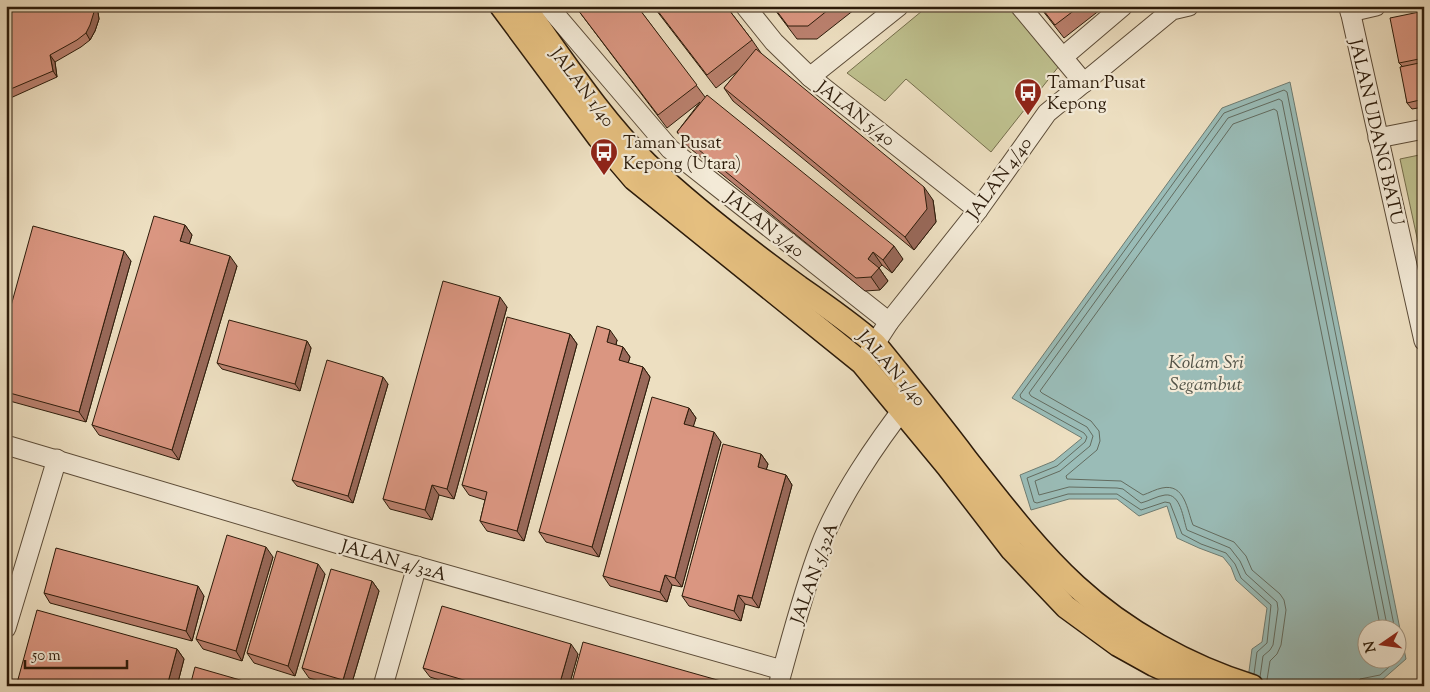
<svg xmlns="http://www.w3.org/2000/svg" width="1430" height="692" font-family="'Sorts Mill Goudy',serif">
<rect width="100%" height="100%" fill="#eddfc1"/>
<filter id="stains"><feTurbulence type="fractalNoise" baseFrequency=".004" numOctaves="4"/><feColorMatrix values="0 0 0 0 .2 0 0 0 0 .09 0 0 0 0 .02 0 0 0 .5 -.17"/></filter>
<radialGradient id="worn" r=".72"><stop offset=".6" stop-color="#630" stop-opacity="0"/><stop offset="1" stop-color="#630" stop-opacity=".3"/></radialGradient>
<g fill="#bec08e" stroke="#756e4c">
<polygon points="928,6 1010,6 1059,66 991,152 906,79 885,101 847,73"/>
<polygon points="1424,154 1424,270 1400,159"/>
</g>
<path fill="#9abcb7" stroke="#6e7c72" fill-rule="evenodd" d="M1290,82L1406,659L1382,680L1350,686H1247L1252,649L1262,642L1267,608L1236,580L1231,567L1223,557L1199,548L1177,538L1167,506L1139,516L1117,499H1069L1031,510L1020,475L1054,461L1082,438L1012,398L1222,108ZM1368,630H1398V660H1368Z"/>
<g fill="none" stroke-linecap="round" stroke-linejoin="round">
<g stroke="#636c60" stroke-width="1">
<polyline points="1254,674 1257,652 1267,643 1271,605 1241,578 1235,564 1226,553 1201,544 1182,534 1170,503 1165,502 1141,510 1117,494 1068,494 1037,503 1034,502 1027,478 1057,466 1085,442 1087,437 1084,433 1021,398 1020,395 1224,113 1284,90 1287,92 1395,630"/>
<path d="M1260,677L1263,656L1270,650L1273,645L1278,609L1277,602L1246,574L1240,561L1230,548L1187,530C1183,519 1181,493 1165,495C1157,496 1149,501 1141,503L1123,489L1117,488L1069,487L1039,495L1035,481L1060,471L1090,446L1093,436L1087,427L1031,396L1029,393L1228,118L1279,99L1282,101L1388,630"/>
<path d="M1266,686L1270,661L1277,654L1281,645L1286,610L1284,600L1280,594L1252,570L1246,556L1234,542L1193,525C1187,510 1185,483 1162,488C1156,489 1149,493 1143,495L1121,481L1067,479L1066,476L1097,450L1100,441L1099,431L1091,421L1042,393L1040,391L1233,124L1274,109L1277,111L1381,630"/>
<polyline points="1357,686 1360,679 1380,675 1399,658 1398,643"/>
</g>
<g stroke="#5c4c38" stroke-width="21">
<g id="minor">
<polyline points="548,6 670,149 889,322"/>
<polyline points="745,6 774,42 810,77 978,210"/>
<polyline points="1020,6 1084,83"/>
<polyline points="1349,6 1424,341"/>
<polyline points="1350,12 1376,6"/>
<polyline points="1063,57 1123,6"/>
<polyline points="810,77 899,6"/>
<polyline points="1378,138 1424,129"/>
<polyline points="867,356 889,322 978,210 1047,113 1172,10 1189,6"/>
<polyline points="6,445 349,547 782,670"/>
<polyline points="6,628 57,459"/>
<polyline points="383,686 417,566"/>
<path d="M778,686C791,640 803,592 820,547C838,499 877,442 909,401"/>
</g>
</g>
<g stroke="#2c1b0a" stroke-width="25">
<g id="major">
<polyline points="501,6 599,138 634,179 862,363 948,467 1012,550 1066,607 1118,645 1154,665 1200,686"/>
<path d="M524,6C563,60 600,118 648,165C695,209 747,249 799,287C825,305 851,323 875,344C906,382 937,420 967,460C1001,503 1035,548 1076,586C1125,631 1188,666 1252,686"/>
</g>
</g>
<use href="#minor" stroke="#f3ead7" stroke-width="19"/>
<use href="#major" stroke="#e6c080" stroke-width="22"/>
</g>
<g fill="#bb816f" stroke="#2c1b0a">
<polygon points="6,6 97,6 99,19 95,31 90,40 81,47 55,62 57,77 6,100"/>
<polygon points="575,6 637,6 705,97 903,259 892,273 882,265 879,268 888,281 880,290 865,291 686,145 677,132 700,102 667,128"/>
<polygon points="653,6 726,6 752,40 761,53 760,53 933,200 936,222 914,250 733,101 724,88 739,70 716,88"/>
<polygon points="772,6 859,6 817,39 797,39"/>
<polygon points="1039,6 1105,6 1064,38"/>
<polygon points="1424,11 1424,107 1412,109 1407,103 1402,66 1399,63"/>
<polygon points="185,225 192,235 189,244 237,266 179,460 99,435 92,425"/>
<polygon points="131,261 86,422 6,400 6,324"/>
<polygon points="507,307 454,499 439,495 432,520 390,509 383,499"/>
<polygon points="570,334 577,344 524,541 487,531 480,521 485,500 469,495 462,485"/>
<polygon points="617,340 616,345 623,347 630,357 628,363 643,367 650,377 599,557 546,542 539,532"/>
<polygon points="307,341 311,348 300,391 222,369 217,363"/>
<polygon points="388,384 353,503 297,486 292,480"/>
<polygon points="689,408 696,418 693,426 721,442 682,587 672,585 667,602 610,586 603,576"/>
<polygon points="761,454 768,464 766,470 786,475 792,485 759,608 745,604 741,621 689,606 682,596"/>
<polygon points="273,557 242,661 203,649 196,639"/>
<polygon points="325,574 295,676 254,663 247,653"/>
<polygon points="372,581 379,591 351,686 335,686 309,678 302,668"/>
<polygon points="44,593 204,596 192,641 50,603"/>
<polygon points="177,649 184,659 177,686 19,686 17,683"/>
<polygon points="578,654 569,686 458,686 430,677 423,668"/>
</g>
<g fill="#99695a" stroke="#2c1b0a">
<polygon points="93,6 97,6 99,19 95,31 90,40 86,33"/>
<polygon points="50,55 55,62 57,77 53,71"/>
<polygon points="924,187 933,200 936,222 914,250 905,237"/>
<polygon points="185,225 192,235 187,251 180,241"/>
<polygon points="894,246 903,259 892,273 883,260"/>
<polygon points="124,251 131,261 86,422 79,412"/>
<polygon points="873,252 882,265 879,268 888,281 880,290 871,277 868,259"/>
<polygon points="230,256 237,266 179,460 172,450"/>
<polygon points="6,261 10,266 6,281"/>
<polygon points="500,297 507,307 454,499 447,489"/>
<polygon points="610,330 617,340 614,352 607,342"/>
<polygon points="570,334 577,344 524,541 517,531"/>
<polygon points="307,341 311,348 300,391 295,384"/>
<polygon points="623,347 630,357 626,370 619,360"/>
<polygon points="643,367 650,377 599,557 592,547"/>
<polygon points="383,377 388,384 353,503 348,496"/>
<polygon points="689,408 696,418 691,434 684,424"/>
<polygon points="714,432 721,442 682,587 675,578"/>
<polygon points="761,454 768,464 764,477 758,467"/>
<polygon points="786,475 792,485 759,608 752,598"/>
<polygon points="432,485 439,495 432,520 425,510"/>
<polygon points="266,547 273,557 242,661 236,651"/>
<polygon points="318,564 325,574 295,676 288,666"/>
<polygon points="665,575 672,585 667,602 660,592"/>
<polygon points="372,581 379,591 351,686 346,686 343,680"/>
<polygon points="198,586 204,596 192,641 186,631"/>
<polygon points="738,595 745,604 741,621 734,611"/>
<polygon points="571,644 578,654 569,686 559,686"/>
<polygon points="177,649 184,659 177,686 167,686"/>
</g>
<g fill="#da9681" stroke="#2c1b0a">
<polygon points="6,6 93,6 94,12 90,25 86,33 77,40 50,55 53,71 6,91"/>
<polygon points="575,6 637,6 697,85 658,115"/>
<polygon points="654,6 726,6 752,40 707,75"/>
<polygon points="773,6 833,6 808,26 788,26"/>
<polygon points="1040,6 1080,6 1055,25"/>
<polygon points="1424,11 1424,58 1399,63 1390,18"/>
<polygon points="756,49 924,187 927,209 905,237 724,88"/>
<polygon points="1424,62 1424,99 1407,103 1400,67"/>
<polygon points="707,95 894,246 883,260 873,252 868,259 879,268 871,277 856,278 677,132"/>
<polygon points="154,216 185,225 180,241 230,256 172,450 92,425"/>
<polygon points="33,226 124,251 79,412 6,392 6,324"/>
<polygon points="443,281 500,297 447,489 432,485 425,510 383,499"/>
<polygon points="507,317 570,334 517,531 480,521 487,492 462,485"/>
<polygon points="229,320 307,341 295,384 217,363"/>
<polygon points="597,326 610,330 607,342 623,347 619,360 643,367 592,547 539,532"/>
<polygon points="327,360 383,377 348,496 292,480"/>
<polygon points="652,397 689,408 684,424 714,432 675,578 665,575 660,592 603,576"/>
<polygon points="723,444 761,454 758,467 786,475 752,598 738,595 734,611 682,596"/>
<polygon points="227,535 266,547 236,651 196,639"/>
<polygon points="56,548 198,586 186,631 44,593"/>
<polygon points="277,551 318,564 288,666 247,653"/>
<polygon points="331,569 372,581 343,680 302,668"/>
<polygon points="442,606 571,644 559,686 484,686 423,668"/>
<polygon points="37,610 177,649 167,686 28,686 17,683"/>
<polygon points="583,642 728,683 727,686 571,686"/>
<polygon points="195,667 261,686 190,686"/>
</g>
<defs>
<g id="bus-pin" transform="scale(1.4375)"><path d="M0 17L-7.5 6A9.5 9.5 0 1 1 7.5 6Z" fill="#8f2418" stroke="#f3ead7"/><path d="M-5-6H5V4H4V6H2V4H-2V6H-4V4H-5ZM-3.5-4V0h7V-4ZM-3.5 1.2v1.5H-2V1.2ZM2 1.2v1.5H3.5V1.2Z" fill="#fff"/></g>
</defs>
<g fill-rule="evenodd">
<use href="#bus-pin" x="1028" y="92"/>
<use href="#bus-pin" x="604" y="152"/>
</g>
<g text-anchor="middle" stroke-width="4.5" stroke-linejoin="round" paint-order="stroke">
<g font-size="18" fill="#2c1b0a" stroke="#f3ead7" text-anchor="start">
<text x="1047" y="88">Taman Pusat<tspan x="1047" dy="21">Kepong</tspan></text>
<text x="623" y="148">Taman Pusat<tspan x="623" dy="21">Kepong (Utara)</tspan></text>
</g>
<g font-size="18" fill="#2c1b0a" stroke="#f3ead7">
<text transform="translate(583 87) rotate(53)" y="6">JALAN 1/40</text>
<text transform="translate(856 113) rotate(38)" y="6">JALAN 5/40</text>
<text transform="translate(1377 132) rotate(77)" y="6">JALAN UDANG BATU</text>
<text transform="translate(999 178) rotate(-54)" y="6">JALAN 4/40</text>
<text transform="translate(765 224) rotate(38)" y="6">JALAN 3/40</text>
<text transform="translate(892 368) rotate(49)" y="6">JALAN 1/40</text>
<text transform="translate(394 560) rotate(16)" y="6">JALAN 4/32A</text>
<text transform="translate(814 573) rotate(-70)" y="6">JALAN 5/32A</text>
</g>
<g font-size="19" font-style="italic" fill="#525347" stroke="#f3ead7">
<text x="1206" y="368">Kolam Sri<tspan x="1206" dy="22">Segambut</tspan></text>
</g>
</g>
<rect width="1430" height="692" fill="none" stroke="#eddfc1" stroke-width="25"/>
<rect x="8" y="8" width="1415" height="677" fill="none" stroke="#2c1b0a" stroke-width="2.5"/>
<rect x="12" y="12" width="1405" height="667" fill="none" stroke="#2c1b0a"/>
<g transform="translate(1382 644) rotate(257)"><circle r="24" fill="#f3ead7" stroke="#a39785"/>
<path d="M0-4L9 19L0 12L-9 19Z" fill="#8f2418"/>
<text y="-8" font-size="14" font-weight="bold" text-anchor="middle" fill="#2c1b0a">N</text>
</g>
<path d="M25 660v8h102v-8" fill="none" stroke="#2c1b0a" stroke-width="2.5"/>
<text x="32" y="660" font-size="15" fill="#2c1b0a" stroke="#f3ead7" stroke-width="4" paint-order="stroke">50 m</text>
<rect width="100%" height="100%" filter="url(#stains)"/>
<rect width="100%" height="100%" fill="url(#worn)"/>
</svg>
